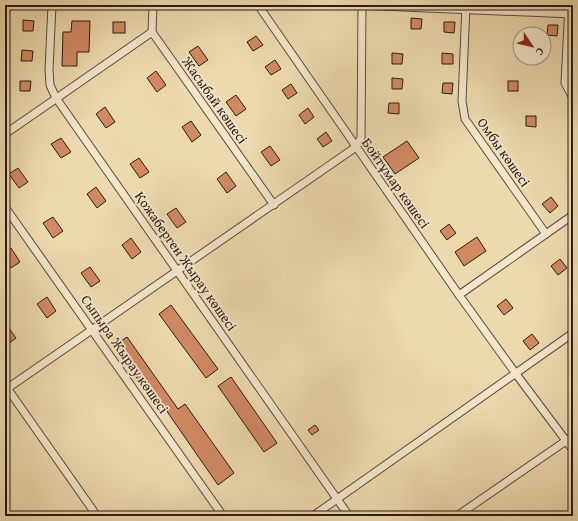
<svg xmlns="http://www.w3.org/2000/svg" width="578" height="521" font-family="'Gentium Book Plus',serif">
<rect width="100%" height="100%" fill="#edd9ae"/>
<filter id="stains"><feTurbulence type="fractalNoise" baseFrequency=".005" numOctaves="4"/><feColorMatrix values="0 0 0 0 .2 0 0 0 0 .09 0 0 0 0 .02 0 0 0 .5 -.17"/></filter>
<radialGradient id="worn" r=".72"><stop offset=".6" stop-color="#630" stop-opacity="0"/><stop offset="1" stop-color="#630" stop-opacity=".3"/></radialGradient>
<g fill="#d18962" stroke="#291b16">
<polygon points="411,18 422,19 421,29 411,29"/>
<polygon points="23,20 34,21 33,31 23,31"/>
<polygon points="72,21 90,21 89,52 77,52 77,66 62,66 63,32 71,32"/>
<rect x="113" y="22" width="12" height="11"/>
<polygon points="444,22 455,22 454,33 444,32"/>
<polygon points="548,25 558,25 557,36 547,35"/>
<polygon points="256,36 263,45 253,51 247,42"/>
<polygon points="198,46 208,60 199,66 189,52"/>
<polygon points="22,50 33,51 32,61 21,61"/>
<polygon points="392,53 403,54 402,64 392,64"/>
<polygon points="442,53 453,54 453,64 442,64"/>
<polygon points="275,60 281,69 271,75 265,67"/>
<polygon points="156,71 166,85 157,92 147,78"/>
<polygon points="392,78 403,79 402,89 392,89"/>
<polygon points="20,81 31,81 30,91 20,91"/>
<rect x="508" y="81" width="10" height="10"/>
<polygon points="443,83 453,83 452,94 442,93"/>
<polygon points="291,84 297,93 288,99 282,90"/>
<polygon points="236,95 246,109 236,116 226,102"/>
<polygon points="389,103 399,103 399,114 388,113"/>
<polygon points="105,107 115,122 106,128 96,114"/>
<polygon points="308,108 314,117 305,124 299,115"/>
<polygon points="526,116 536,116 536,127 526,126"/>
<polygon points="191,121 201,135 192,142 182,127"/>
<polygon points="326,132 332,141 323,147 317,139"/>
<polygon points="61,138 71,152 61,158 51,144"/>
<polygon points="407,141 419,158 395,174 383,157"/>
<polygon points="270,146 280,160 271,166 261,152"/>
<polygon points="139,158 149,172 140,178 130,164"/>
<polygon points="18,168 28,182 19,188 9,174"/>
<polygon points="226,172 236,186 227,193 217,179"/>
<polygon points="96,187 106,201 97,208 87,194"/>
<polygon points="551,197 558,206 550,213 542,204"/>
<polygon points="176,208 186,222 177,228 167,214"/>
<polygon points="53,217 63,231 53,238 43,223"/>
<polygon points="449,224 456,233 447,240 440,231"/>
<polygon points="477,237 486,251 464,266 455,252"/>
<polygon points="131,238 141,252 132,259 122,245"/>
<polygon points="11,248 20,262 11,268 5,260 5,252"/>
<polygon points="560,259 567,268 558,275 551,266"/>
<polygon points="90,267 100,281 91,287 81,273"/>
<polygon points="47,297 56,311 47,318 37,304"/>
<polygon points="506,299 513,308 504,315 497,306"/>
<polygon points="171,305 218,369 206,378 159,314"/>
<polygon points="5,323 16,338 5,346"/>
<polygon points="532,334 539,343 530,350 523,341"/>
<polygon points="127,337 178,409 185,404 234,473 218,485 166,410 162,413 114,346"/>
<polygon points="231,377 277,443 264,452 218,386"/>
<polygon points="315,425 319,430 312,435 308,430"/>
</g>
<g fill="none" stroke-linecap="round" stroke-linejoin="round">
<g stroke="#5a4a3c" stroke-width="9">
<g id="minor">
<polyline points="52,5 49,70 50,85 56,98 349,516"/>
<polyline points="153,5 152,32 274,205"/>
<polyline points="258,5 459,295 516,374 573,450"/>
<polyline points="355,5 573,14"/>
<polyline points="466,5 462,101 465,119 546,234"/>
<polyline points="569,5 565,83 573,98"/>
<polyline points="5,134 152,32"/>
<polyline points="5,207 223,516"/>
<polyline points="459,295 573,215"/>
<polyline points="5,385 97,516"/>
<polyline points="5,390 356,147 361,138 362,5"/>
<polyline points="313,516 573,333"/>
<polyline points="457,516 573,436"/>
</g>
</g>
<use href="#minor" stroke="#f3e6ca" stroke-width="7"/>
</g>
<g text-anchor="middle" stroke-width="3.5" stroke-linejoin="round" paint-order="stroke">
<g font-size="14" fill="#291b16" stroke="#f3e6ca">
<text transform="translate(215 100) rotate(55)" y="5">Жасыбай көшесі</text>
<text transform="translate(504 152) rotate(55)" y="5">Омбы көшесі</text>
<text transform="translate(396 183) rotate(55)" y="5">Бойтұмар көшесі</text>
<text transform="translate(186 261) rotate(55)" y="5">Қожаберген Жырау көшесі</text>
<text transform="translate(125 354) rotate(55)" y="5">Сыпыра Жырау көшесі</text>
</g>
</g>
<rect width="578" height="521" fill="none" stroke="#edd9ae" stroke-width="20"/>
<rect x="6" y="6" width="566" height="509" fill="none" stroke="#291b16" stroke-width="2"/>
<rect x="10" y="10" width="558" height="501" fill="none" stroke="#291b16"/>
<g transform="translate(532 46) rotate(125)"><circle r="19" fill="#f3e6ca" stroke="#a29582"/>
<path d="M0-3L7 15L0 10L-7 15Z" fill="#8f2418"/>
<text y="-6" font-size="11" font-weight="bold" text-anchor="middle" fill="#291b16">С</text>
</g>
<rect width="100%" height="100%" filter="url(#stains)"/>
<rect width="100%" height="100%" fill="url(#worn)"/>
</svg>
